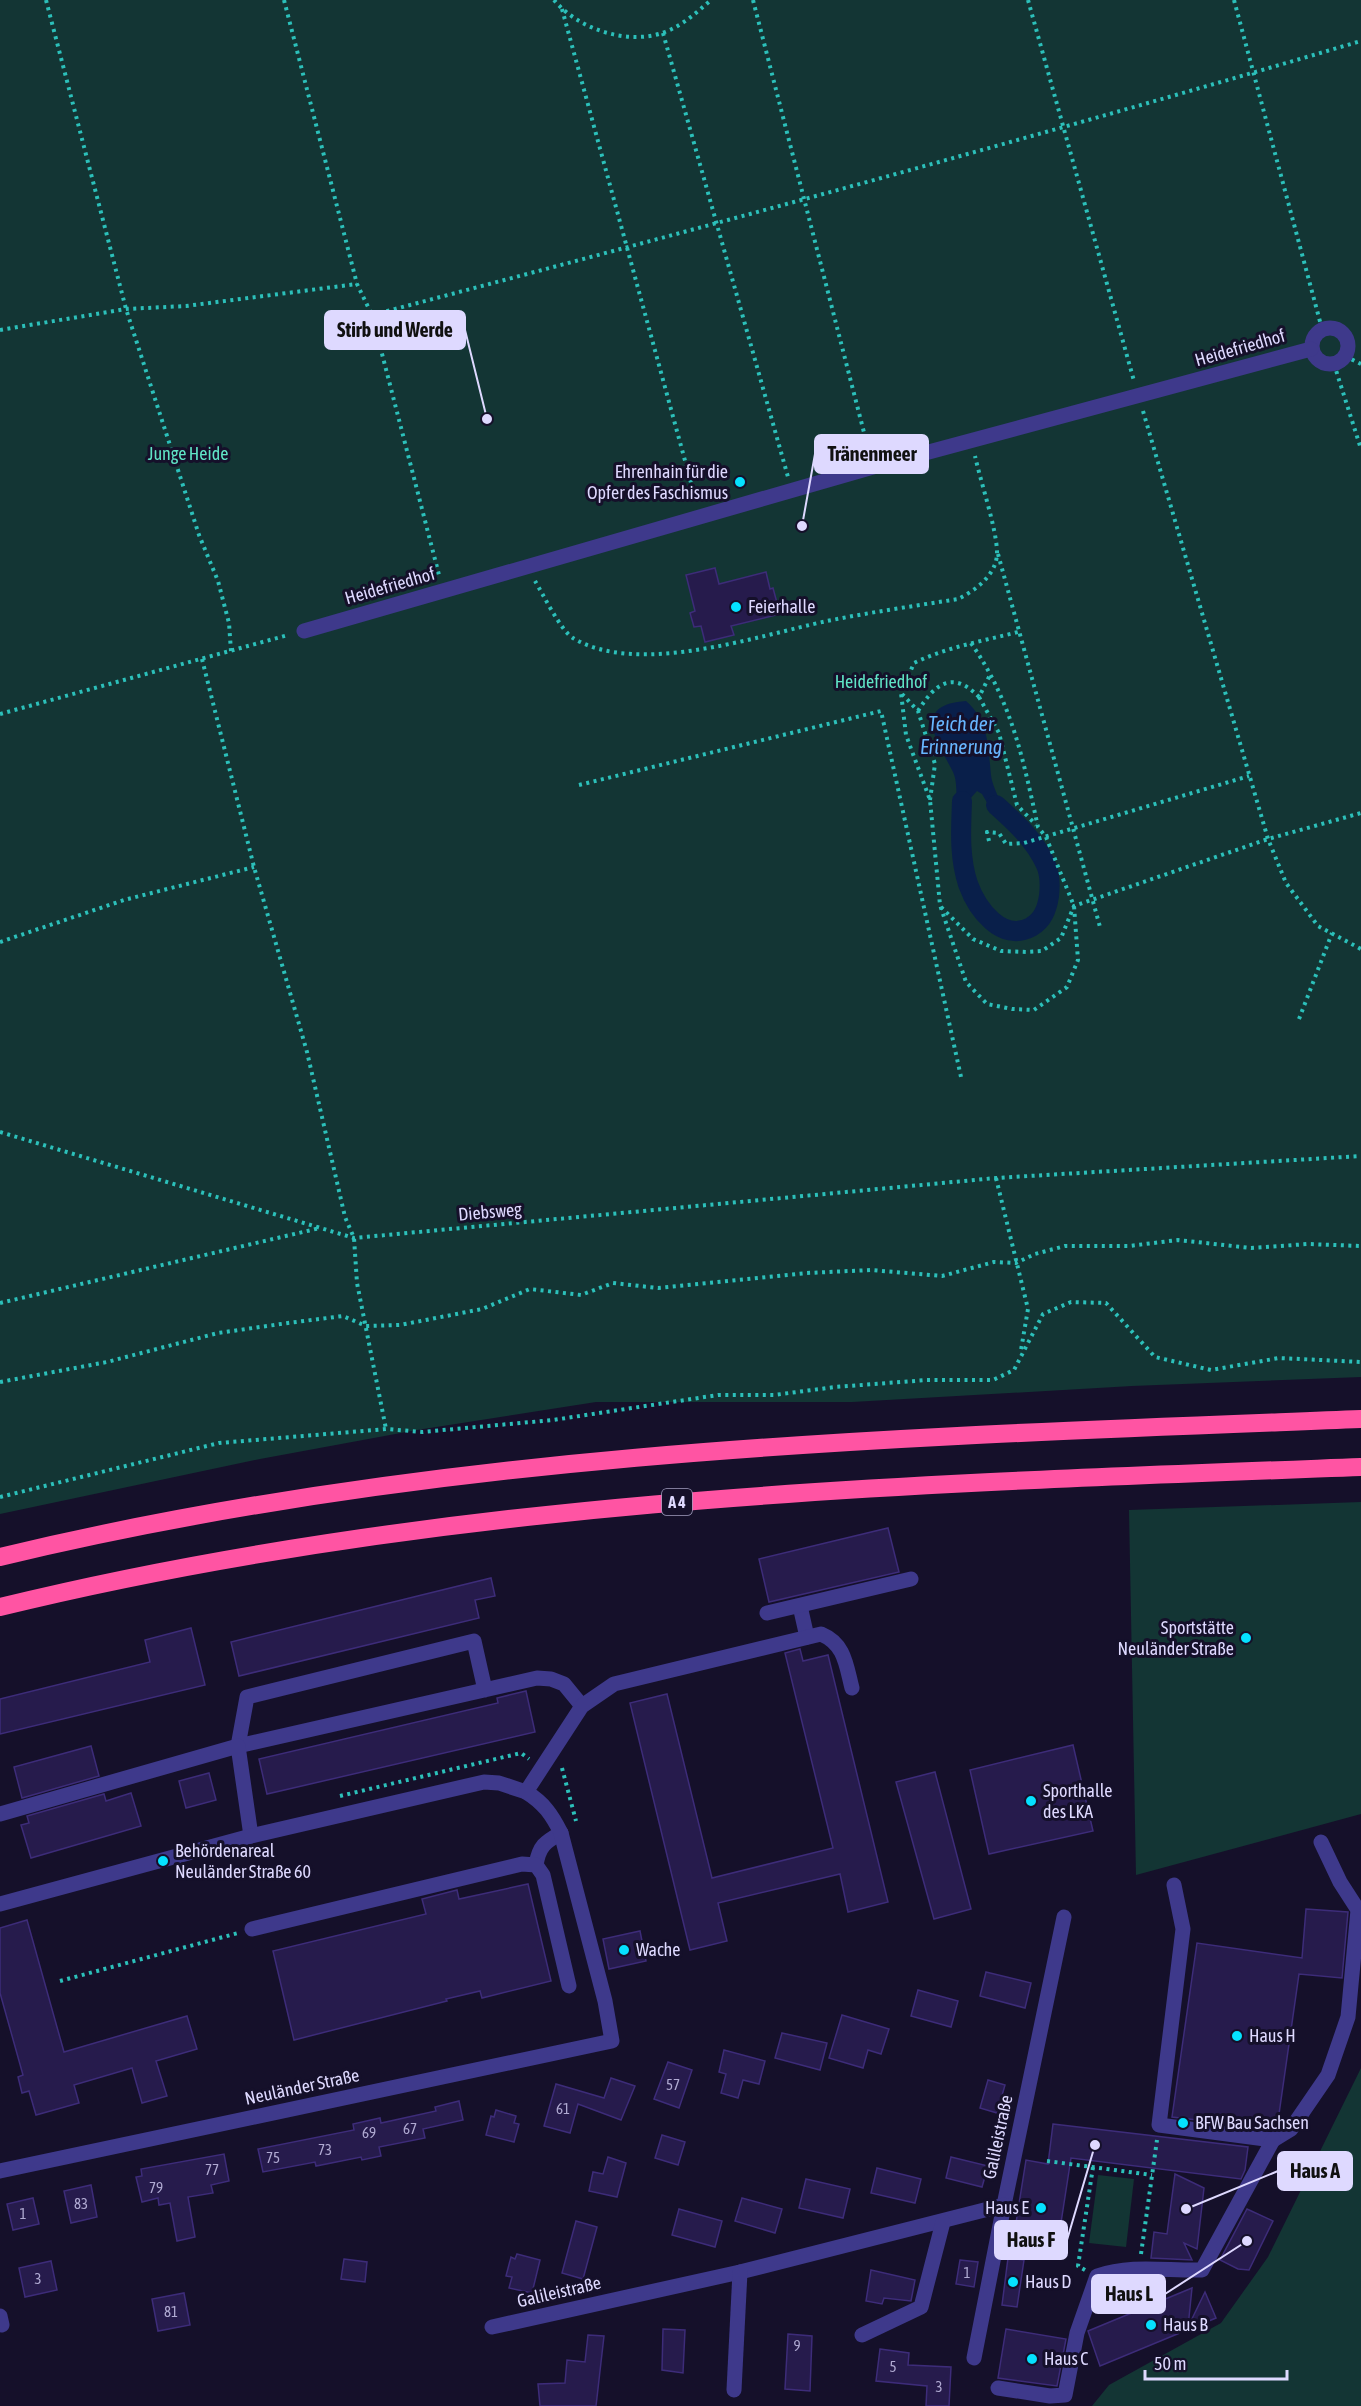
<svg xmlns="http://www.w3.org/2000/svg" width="1361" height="2406" font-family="'Asap Condensed',sans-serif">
<rect width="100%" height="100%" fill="#15102a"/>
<g fill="#133534">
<polygon points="0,0 1361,0 1361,1377 1132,1386 852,1402 596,1402 417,1430 260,1459 0,1514"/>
<polygon points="1361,1502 1361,1814 1136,1875 1129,1510"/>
<polygon points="1361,2068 1361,2406 1092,2406 1109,2385 1221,2323 1268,2257"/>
<polygon points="1098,2175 1134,2179 1126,2247 1089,2243"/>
</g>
<path fill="#091f4a" d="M966,701C989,721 988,746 991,775C992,784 997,793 1000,802L989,806L982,794L977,791L969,800H957C956,791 957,780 953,772C939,744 909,705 966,701Z"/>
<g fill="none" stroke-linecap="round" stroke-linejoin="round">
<path stroke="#091f4a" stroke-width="20" d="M962,801C961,829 959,857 968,884C977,909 1002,943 1031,927C1043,920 1047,909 1049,896C1050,887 1050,874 1046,865C1035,840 1015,822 996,805"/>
</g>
<g fill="#261b4c" stroke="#3d2c79" stroke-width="1.5">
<polygon points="715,568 719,584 766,572 770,589 773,588 780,614 731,626 734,635 705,642 701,626 694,627 690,613 695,611 686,575"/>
<polygon points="888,1528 899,1572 769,1602 759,1559"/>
<polygon points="491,1578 495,1596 475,1600 479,1618 239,1676 231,1642"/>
<polygon points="191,1628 205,1685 0,1734 0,1699 150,1662 145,1640"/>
<polygon points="800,1649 803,1661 828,1655 888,1902 848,1912 840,1874 718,1903 727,1941 690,1950 630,1703 667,1694 712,1878 833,1848 785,1653"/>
<polygon points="526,1691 535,1732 267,1794 259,1759 498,1703 497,1698"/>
<polygon points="1073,1745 1093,1831 989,1854 970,1770"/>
<polygon points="91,1746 99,1776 22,1798 14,1767"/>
<polygon points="935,1772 971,1909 934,1919 896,1782"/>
<polygon points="209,1773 216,1800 186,1808 179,1781"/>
<polygon points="131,1793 141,1826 31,1858 21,1825 29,1823 27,1816 104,1794 106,1801"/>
<polygon points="528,1884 551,1981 482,1998 480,1991 446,1999 447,2001 294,2040 273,1951 426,1914 422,1899 457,1890 459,1899"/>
<polygon points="1306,1909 1348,1912 1342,1978 1299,1974 1278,2121 1267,2120 1266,2128 1172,2117 1197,1943 1302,1958"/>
<polygon points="27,1920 64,2052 187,2016 197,2049 156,2061 167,2096 142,2103 132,2068 74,2085 79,2103 36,2115 29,2091 22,2093 18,2077 23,2075 0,1993 0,1928"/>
<polygon points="640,1931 646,1961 609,1969 603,1939"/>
<polygon points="986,1972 1031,1983 1025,2008 980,1996"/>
<polygon points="918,1990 958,2001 951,2027 911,2016"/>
<polygon points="842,2015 889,2029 881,2054 868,2050 863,2068 829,2058"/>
<polygon points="782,2033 827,2043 820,2070 775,2058"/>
<polygon points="724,2050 765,2061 759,2084 743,2080 738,2098 721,2093 726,2074 719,2072"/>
<polygon points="668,2062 692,2070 679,2108 654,2099"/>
<polygon points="611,2078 635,2086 621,2120 578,2104 570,2133 544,2126 556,2084 604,2098"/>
<polygon points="988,2080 1005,2085 997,2113 980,2108"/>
<polygon points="459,2101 463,2120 423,2129 425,2138 379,2147 381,2156 362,2160 361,2157 316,2166 315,2162 263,2172 258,2149 354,2130 353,2124 380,2118 381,2123 436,2111 435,2107"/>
<polygon points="496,2110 516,2116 514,2123 519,2124 514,2142 486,2135 491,2116 494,2117"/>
<polygon points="1053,2124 1248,2147 1245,2170 1241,2179 1071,2158 1056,2255 1012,2248 1026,2160 1048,2164"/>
<polygon points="662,2135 685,2142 678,2165 655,2158"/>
<polygon points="224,2154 229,2181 211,2185 213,2193 188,2197 195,2237 177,2241 170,2203 159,2205 158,2198 142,2202 136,2177 142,2176 141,2169"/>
<polygon points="608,2157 626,2163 617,2197 589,2191 593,2172 603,2174"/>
<polygon points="951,2157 988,2166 982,2187 946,2178"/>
<polygon points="877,2168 921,2179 915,2203 871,2193"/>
<polygon points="1175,2174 1204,2188 1197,2249 1184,2243 1192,2260 1151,2258 1154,2232 1167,2234"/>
<polygon points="806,2179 850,2189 843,2218 799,2208"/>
<polygon points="91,2185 97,2217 71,2223 64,2191"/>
<polygon points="33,2198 39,2224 13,2230 7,2204"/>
<polygon points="742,2198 782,2209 775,2233 735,2221"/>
<polygon points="679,2209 722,2221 715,2247 672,2235"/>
<polygon points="1247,2209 1273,2221 1249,2270 1238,2269 1220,2260"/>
<polygon points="576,2221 597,2227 583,2279 562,2273"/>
<polygon points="517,2254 540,2260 532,2293 509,2288 512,2277 506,2276 511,2257 515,2259"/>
<polygon points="1008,2258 1024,2260 1017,2307 1002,2305"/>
<polygon points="344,2259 367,2262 365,2282 341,2279"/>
<polygon points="960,2260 978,2262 974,2287 956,2284"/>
<polygon points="51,2261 57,2290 25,2297 19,2268"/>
<polygon points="871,2270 915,2280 911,2301 884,2298 882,2304 866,2301"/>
<polygon points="1192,2288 1188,2327 1205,2292 1216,2318 1100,2366 1088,2331"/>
<polygon points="184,2293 190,2325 158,2331 152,2299"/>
<polygon points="663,2329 685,2330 683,2373 662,2370"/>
<polygon points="1006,2329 1066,2339 1057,2386 998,2378"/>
<polygon points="788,2334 812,2336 810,2391 785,2389"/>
<polygon points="588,2335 604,2336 596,2406 540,2406 538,2384 565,2383 567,2360 585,2362"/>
<polygon points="880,2349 909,2353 908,2365 951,2367 949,2406 926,2406 927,2386 876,2381"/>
</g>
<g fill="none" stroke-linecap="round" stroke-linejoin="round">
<g stroke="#2cc0ba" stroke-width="4" stroke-dasharray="3 4.5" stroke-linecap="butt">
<polyline points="46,0 126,309 199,535 218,581 229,623 231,651"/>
<polyline points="284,0 357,284 372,315 439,575"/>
<path d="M554,0C578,29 628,46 665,32C683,25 696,13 711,0"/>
<polyline points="753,0 869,452"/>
<polyline points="1028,0 1134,381"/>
<polyline points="1234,0 1322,329"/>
<polyline points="562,9 696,501"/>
<polyline points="663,33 788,477"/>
<path d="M372,315C703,228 1033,138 1361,41"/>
<polyline points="0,330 126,309 186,306 357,284"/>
<polyline points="1345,356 1361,364"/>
<polyline points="1334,364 1361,449"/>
<polyline points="1143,411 1268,839 1286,883 1318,926 1361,949"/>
<polyline points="998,554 1100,927"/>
<path d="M535,581C543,594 561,631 573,638C637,677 757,636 827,621C871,612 915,606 958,599C976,590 998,574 997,551C996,527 981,483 975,456"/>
<path d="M971,643C1012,702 1023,759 1038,827L1046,837L1074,906L1078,960L1067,987L1034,1010L1012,1009L987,1004L966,982L940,905L930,800L906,735L901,693L914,663C947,647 983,641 1018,632"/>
<polyline points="202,659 254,867 307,1052 345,1217 354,1238 357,1283 386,1429"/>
<polyline points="902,694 918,711 935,764 930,800"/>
<polyline points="979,697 999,733 1017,805 1036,825"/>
<path d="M918,711C934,685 952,669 979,697L991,673"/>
<polyline points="0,714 288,635"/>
<polyline points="579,785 881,711 961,1077"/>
<polyline points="989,841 987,832 999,833 1006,844 1024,843 1249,776"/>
<polyline points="941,907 973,939 1001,951 1026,952 1042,951 1061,938 1074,906 1268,839 1361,813"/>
<polyline points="0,942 124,900 254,867"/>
<polyline points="1299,1019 1332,933"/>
<polyline points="0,1132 354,1238 996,1178 1361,1156"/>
<polyline points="996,1178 1028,1309 1021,1350"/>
<polyline points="0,1303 320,1228"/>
<polyline points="0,1382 107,1362 218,1333 288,1323 343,1316 366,1326 400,1325 482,1309 530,1289 581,1295 613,1283 658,1288 807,1273 871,1270 942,1276 994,1262 1016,1263 1035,1254 1065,1246 1129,1246 1178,1240 1251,1248 1308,1244 1361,1246"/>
<polyline points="0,1497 219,1443 386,1429 422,1432 553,1420 718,1395 774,1395 835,1387 927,1380 993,1380 1014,1370 1043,1314 1071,1302 1106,1303 1155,1357 1211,1370 1279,1358 1361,1362"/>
<polyline points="562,1768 576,1821"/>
<polyline points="340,1796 521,1753 529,1759"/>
<polyline points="60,1981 238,1933"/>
<polyline points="1047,2161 1152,2175"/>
<polyline points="1141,2254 1157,2140"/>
<polyline points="1085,2270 1078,2266 1093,2167"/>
</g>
<g stroke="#3e398b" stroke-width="15">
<circle cx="1330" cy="346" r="18"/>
<polyline points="304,631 873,467 1311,349"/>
<polyline points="800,1606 807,1637"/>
<polyline points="767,1613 911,1579"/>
<polyline points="485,1690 474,1641 247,1697 238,1746 537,1678 551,1679 564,1684 582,1706"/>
<polyline points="0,1814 238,1746 251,1836"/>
<path d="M536,1865C539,1846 545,1842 561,1833"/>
<polyline points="1174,1885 1183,1929 1159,2125 1273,2140 1291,2129 1328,2075 1348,2017 1358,1910 1340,1882 1321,1842"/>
<polyline points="0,1904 251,1836 484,1782 499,1783 526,1792"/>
<polyline points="252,1929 522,1864 536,1865 543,1875 569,1986"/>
<path d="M0,2171L612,2041L605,2001L561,1833C552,1815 544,1803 526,1792L582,1706L614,1684L821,1634C845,1644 846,1665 852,1688"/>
<polyline points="0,2316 2,2325"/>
<polyline points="492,2327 740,2272 1004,2205 1064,1917"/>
<polyline points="862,2335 921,2307 943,2222"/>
<polyline points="974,2358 1004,2205"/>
<path d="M998,2388L1050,2396L1065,2395L1077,2333L1097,2276C1132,2264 1166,2271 1202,2270L1273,2140"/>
<polyline points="734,2390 740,2272"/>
</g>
<g stroke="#ff54a3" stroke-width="18">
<path d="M0,1557C446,1449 905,1437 1361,1419"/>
<path d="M0,1607C445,1498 905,1484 1361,1467"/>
</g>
</g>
<g fill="#05e1ff" stroke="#15102a" stroke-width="2">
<circle cx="740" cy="482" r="6"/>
<circle cx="736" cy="607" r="6"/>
<circle cx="1246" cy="1638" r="6"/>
<circle cx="1031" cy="1801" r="6"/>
<circle cx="163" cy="1861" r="6"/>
<circle cx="624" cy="1950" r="6"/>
<circle cx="1237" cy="2036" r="6"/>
<circle cx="1183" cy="2123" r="6"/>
<circle cx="1041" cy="2208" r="6"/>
<circle cx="1013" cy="2282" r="6"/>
<circle cx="1151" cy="2325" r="6"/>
<circle cx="1032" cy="2359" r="6"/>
</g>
<g text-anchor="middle" stroke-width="6" stroke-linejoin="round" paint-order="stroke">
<g font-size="15" fill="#b0aad2">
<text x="673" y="2090">57</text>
<text x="563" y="2114">61</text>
<text x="410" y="2134">67</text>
<text x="369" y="2138">69</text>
<text x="325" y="2155">73</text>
<text x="273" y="2163">75</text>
<text x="212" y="2175">77</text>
<text x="156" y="2193">79</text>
<text x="81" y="2209">83</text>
<text x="23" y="2219">1</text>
<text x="967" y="2278">1</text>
<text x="38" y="2284">3</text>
<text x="171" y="2317">81</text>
<text x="797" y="2351">9</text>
<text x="893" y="2372">5</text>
<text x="939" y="2392">3</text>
</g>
<rect fill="#15102a" stroke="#a29dbf" stroke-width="1.5" x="662" y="1489" width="30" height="26" rx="4.5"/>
<g font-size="16" font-weight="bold" fill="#ded9ff">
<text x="677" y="1508">A 4</text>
</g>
<g font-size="18" fill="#ded9ff" stroke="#15102a">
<text transform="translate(1240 348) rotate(-16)" y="6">Heidefriedhof</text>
<text transform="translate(390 586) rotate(-16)" y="6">Heidefriedhof</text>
<text transform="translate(490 1212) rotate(-5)" y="6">Diebsweg</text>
<text transform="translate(302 2087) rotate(-12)" y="6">Neuländer Straße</text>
<text transform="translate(998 2137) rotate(-78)" y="6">Galileistraße</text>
<text transform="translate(559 2292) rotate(-13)" y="6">Galileistraße</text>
</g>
<g font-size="18" fill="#60e4c6" stroke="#15102a">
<text x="188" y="460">Junge Heide</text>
<text x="881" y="688">Heidefriedhof</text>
</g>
<g font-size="18" fill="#ded9ff" stroke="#15102a" text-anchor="start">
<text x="728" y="478" text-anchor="end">Ehrenhain für die<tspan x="728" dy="21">Opfer des Faschismus</tspan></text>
<text x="748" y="613">Feierhalle</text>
<text x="1234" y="1634" text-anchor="end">Sportstätte<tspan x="1234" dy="21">Neuländer Straße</tspan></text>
<text x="1043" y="1797">Sporthalle<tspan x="1043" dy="21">des LKA</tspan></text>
<text x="175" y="1857">Behördenareal<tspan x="175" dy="21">Neuländer Straße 60</tspan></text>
<text x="636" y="1956">Wache</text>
<text x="1249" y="2042">Haus H</text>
<text x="1195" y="2129">BFW Bau Sachsen</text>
<text x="1029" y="2214" text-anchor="end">Haus E</text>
<text x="1025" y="2288">Haus D</text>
<text x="1163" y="2331">Haus B</text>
<text x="1044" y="2365">Haus C</text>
</g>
<g font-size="20" font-style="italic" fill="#67b6ff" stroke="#15102a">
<text x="961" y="731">Teich der<tspan x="961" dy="23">Erinnerung</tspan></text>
</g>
</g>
<path fill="none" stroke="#ded9ff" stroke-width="2" d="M487 419L465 330M802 526L815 454M1186 2209L1278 2171M1095 2145L1067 2240M1247 2241L1165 2294"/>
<g fill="#ded9ff" stroke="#15102a" stroke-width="2">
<circle cx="487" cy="419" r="6"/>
<circle cx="802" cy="526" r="6"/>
<circle cx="1186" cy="2209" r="6"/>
<circle cx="1095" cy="2145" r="6"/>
<circle cx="1247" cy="2241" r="6"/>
</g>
<g fill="#ded9ff" stroke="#ded9ff" stroke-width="2">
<rect x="325" y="311" width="140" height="38" rx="6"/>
<rect x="815" y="435" width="113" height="38" rx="6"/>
<rect x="1278" y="2152" width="74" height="38" rx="6"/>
<rect x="995" y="2221" width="72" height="38" rx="6"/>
<rect x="1092" y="2275" width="73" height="38" rx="6"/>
</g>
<g font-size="20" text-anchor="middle" font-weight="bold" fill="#111">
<text x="395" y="337">Stirb und Werde</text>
<text x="872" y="461">Tränenmeer</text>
<text x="1315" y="2178">Haus A</text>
<text x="1031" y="2247">Haus F</text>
<text x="1129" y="2301">Haus L</text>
</g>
<path d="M1145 2370v9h142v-9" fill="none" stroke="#ded9ff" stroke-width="3"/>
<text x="1154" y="2370" font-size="18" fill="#ded9ff" stroke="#15102a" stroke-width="4.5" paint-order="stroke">50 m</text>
</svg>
